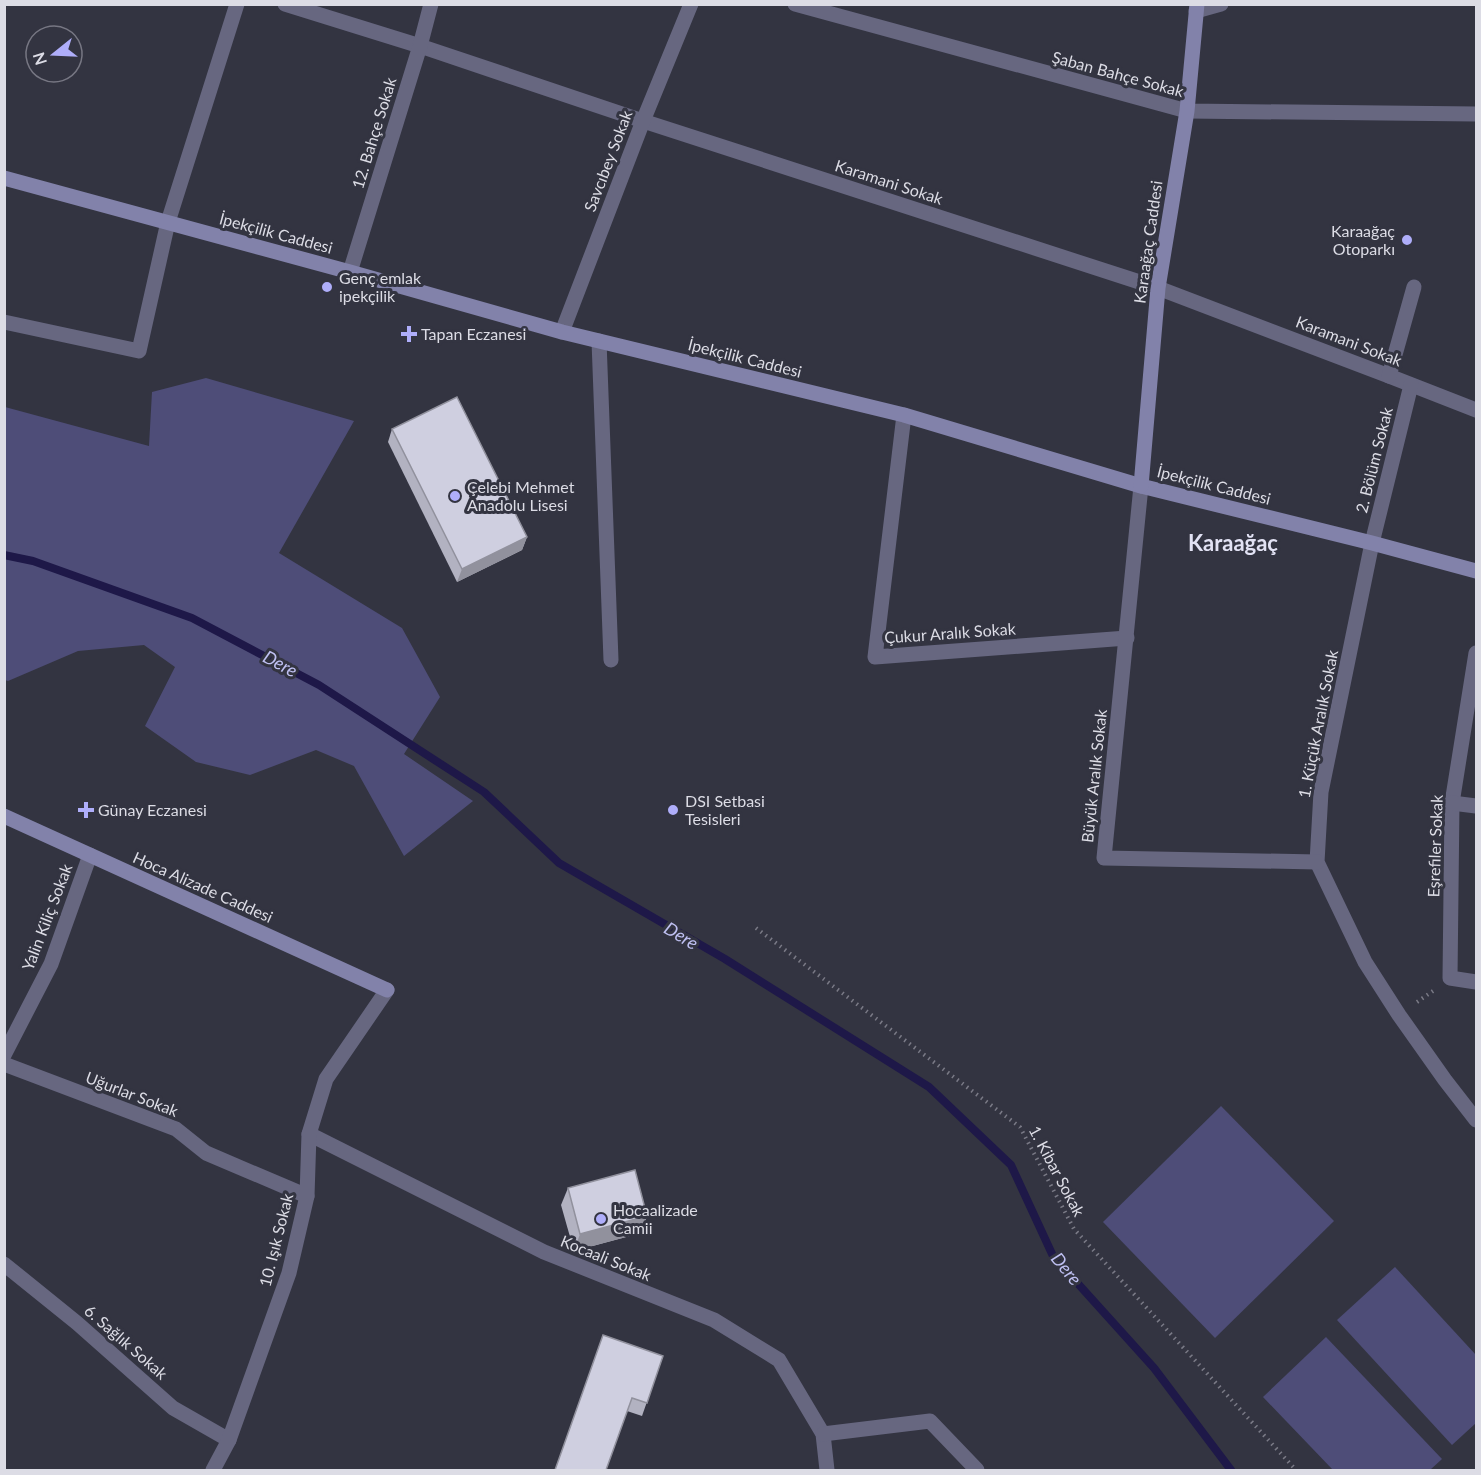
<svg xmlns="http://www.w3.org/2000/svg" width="1481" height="1475" font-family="Lato,sans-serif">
<rect width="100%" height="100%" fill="#333441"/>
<g fill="#4e4d78">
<polygon points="206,378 354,421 279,553 402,628 440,697 404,754 473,801 404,856 354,766 316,750 250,775 196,762 145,726 175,667 144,645 78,651 8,681 5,680 5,407 149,446 152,392"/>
<polygon points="1221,1106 1334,1221 1215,1338 1103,1222"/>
<polygon points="1395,1267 1476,1355 1476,1423 1452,1445 1337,1320"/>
<polygon points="1326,1337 1442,1459 1430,1470 1333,1470 1263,1397"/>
</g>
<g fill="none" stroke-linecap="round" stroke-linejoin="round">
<polyline stroke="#1e1848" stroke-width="8" points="4,555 33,561 192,618 319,685 484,792 559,863 725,959 929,1087 1011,1165 1053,1256 1154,1368 1231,1470"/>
<g stroke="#7a7a86" stroke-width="4" stroke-dasharray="1.5 4.5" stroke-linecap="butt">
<polyline points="756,928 1020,1127 1074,1229 1296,1470"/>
<polyline points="1417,1002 1433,991"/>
</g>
<g stroke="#676780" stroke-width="15">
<polyline points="285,4 420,46 643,121 1158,288 1389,376 1476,410"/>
<polyline points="795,4 1187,111 1476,114"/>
<polyline points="1196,11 1221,4"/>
<polyline points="350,272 420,46 431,4"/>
<polyline points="4,322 139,351 168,222 237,4"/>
<polyline points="562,332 643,121 691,4"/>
<polyline points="599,341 611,660"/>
<polyline points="1389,376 1414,287"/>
<polyline points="1411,385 1372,543 1321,792 1317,862 1365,962 1399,1015 1445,1080 1476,1120"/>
<polyline points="904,415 875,657 1127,638"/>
<polyline points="1141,486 1104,858 1317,862"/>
<polyline points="1476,653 1452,803 1450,978 1476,982"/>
<polyline points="1452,803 1476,806"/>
<polyline points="4,1055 51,964 90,855"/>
<polyline points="4,1064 176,1129 206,1153 307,1196"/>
<polyline points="309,1134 544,1252 714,1320 779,1360 823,1434 827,1470"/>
<polyline points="4,1264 77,1323 173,1408 229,1440"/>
<polyline points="823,1434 930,1421 977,1470"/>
<polyline points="213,1470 229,1440 289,1273 307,1196 309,1134 326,1079 387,990"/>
</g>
<g stroke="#8282aa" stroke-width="15">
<polyline points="4,178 350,272 562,332 904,415 1141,486 1372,543 1476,571"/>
<polyline points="1141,486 1158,288 1187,111 1197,4"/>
<polyline points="4,816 387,990"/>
</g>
</g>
<g fill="#b2b2c1">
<polygon points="392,429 527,537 522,550 457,582 388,442"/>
<polygon points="568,1188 647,1216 641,1233 574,1251 561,1205"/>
<polygon points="603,1335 663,1356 642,1416 627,1411"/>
</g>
<g fill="#91919d">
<polygon points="527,537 522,550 457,582 462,569"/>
<polygon points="647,1216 641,1233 574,1251 580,1234"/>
</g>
<g fill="#cfcfe0" stroke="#91919d" stroke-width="1.5">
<polygon points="457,397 527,537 462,569 392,429"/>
<polygon points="635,1170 647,1216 580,1234 568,1188"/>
<polygon points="603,1335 663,1356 647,1403 632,1398 606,1470 555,1470"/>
</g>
<g fill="#afaefa" stroke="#333441" stroke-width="2">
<circle cx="1407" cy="240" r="6"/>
<circle cx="327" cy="287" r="6"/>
<path d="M406 325h6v6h6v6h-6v6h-6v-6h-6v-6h6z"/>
<circle cx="455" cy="496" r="6"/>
<path d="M83 801h6v6h6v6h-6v6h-6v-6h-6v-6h6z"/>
<circle cx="673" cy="810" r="6"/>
<circle cx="601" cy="1219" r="6"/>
</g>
<g text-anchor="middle" stroke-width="6" stroke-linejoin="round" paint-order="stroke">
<g font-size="16" fill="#dcdce5" stroke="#333441">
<text transform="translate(1118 74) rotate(15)" y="6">Şaban Bahçe Sokak</text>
<text transform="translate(374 133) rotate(-73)" y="6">12. Bahçe Sokak</text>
<text transform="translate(608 161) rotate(-69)" y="6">Savcıbey Sokak</text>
<text transform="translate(889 182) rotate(18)" y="6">Karamani Sokak</text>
<text transform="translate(276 233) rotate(15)" y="6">İpekçilik Caddesi</text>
<text transform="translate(1148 242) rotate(-82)" y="6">Karaağaç Caddesi</text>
<text transform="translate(1349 341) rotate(21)" y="6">Karamani Sokak</text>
<text transform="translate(745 358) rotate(14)" y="6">İpekçilik Caddesi</text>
<text transform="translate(1374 460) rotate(-76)" y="6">2. Bölüm Sokak</text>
<text transform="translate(1214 485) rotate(14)" y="6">İpekçilik Caddesi</text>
<text transform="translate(950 633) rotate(-4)" y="6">Çukur Aralık Sokak</text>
<text transform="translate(1318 724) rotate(-79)" y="6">1. Küçük Aralık Sokak</text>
<text transform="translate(1094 776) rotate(-84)" y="6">Büyük Aralık Sokak</text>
<text transform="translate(1435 846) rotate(-88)" y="6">Eşrefiler Sokak</text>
<text transform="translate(203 887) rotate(24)" y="6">Hoca Alizade Caddesi</text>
<text transform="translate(47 917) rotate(-69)" y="6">Yalin Kiliç Sokak</text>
<text transform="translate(132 1094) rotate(21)" y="6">Uğurlar Sokak</text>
<text transform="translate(1057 1171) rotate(62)" y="6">1. Kibar Sokak</text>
<text transform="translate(276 1240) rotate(-76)" y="6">10. Işık Sokak</text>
<text transform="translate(606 1258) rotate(22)" y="6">Kocaali Sokak</text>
<text transform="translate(126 1342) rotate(41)" y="6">6. Sağlık Sokak</text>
</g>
<g font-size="16" fill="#dcdce5" stroke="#333441" text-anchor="start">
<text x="1395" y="237" text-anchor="end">Karaağaç<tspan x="1395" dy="18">Otoparkı</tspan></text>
<text x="339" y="284">Genç emlak<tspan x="339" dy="18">ipekçilik</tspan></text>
<text x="421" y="340">Tapan Eczanesi</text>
<text x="467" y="493">Çelebi Mehmet<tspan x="467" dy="18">Anadolu Lisesi</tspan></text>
<text x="685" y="807">DSI Setbasi<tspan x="685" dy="18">Tesisleri</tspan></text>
<text x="98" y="816">Günay Eczanesi</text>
<text x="613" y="1216">Hocaalizade<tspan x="613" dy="18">Camii</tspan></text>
</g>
<g font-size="18" font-style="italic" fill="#bfc0f2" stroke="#333441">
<text transform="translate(280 664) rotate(28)" y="6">Dere</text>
<text transform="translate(681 936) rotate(31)" y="6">Dere</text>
<text transform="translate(1066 1269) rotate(51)" y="6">Dere</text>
</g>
<g font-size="22" font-weight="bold" fill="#e2e2f4" stroke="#333441">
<text x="1233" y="551">Karaağaç</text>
</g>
</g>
<rect width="1481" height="1475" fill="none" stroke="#dcdce5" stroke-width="12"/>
<g transform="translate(54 54) rotate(252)"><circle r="28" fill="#333441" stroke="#777783" stroke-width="1.5"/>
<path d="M0-4.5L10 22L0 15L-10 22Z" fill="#afaefa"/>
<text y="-9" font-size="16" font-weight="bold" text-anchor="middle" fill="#dcdce5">N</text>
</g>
</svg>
